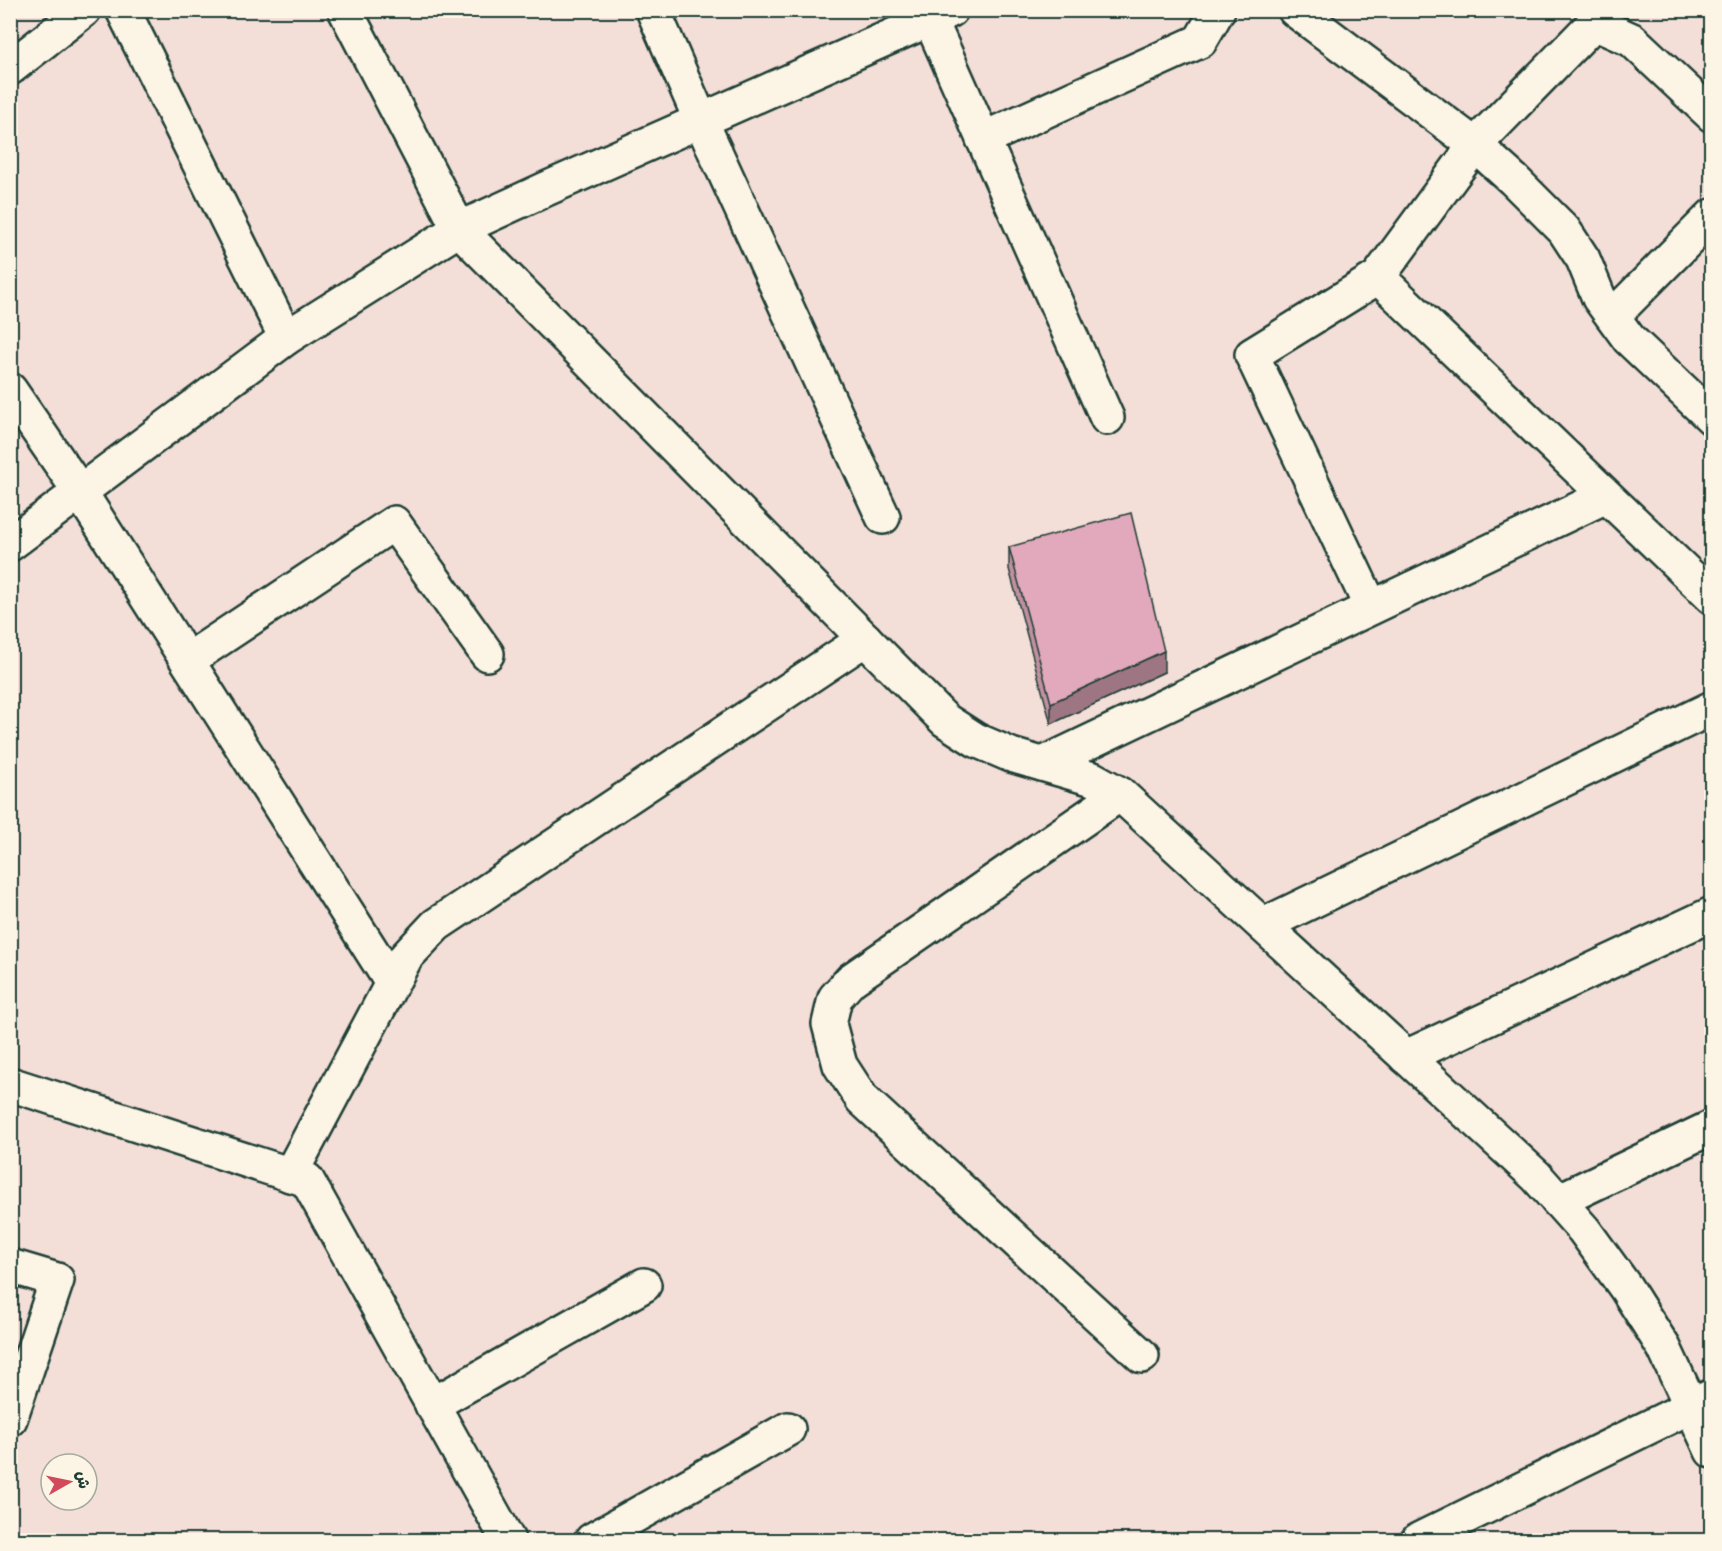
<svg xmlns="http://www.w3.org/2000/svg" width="1722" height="1551" font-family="'Gochi Hand','Playpen Sans Arabic',sans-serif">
<rect width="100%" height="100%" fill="#f4ded8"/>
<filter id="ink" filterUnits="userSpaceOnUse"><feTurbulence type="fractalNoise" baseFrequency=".0167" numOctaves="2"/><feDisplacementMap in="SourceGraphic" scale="12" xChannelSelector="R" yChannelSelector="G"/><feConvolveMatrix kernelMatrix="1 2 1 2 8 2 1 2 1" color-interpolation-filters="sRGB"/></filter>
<g filter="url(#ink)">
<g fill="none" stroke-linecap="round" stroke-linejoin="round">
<g stroke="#1f3d34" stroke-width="38">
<g id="minor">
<polyline points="123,10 286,338"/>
<polyline points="345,10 459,229 945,720 976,740 1011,755 1093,779 1120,794 1536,1176 1584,1230 1626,1288 1664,1348 1712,1451"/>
<polyline points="653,10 701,121 883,517"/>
<polyline points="926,10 1107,418"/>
<polyline points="1295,10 1475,145 1514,180 1564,230 1583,259 1599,298 1629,339 1712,418"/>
<polyline points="10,68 84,10"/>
<polyline points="983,139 1200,41 1218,10"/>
<polyline points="1378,277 1712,597"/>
<polyline points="1613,316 1712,216"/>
<polyline points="10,390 80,492 392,983"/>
<polyline points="10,544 286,338 459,229 546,189 951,10"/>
<polyline points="1371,607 1252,355 1378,277 1475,145 1594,23 1632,40 1712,115"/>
<polyline points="188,660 394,523 487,654"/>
<polyline points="1043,764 1606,496"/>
<polyline points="1120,794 851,980 835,998 829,1024 840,1065 862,1099 1142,1356"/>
<polyline points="1263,925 1712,708"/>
<polyline points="1406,1057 1712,914"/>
<polyline points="10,1084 307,1180 508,1540"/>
<polyline points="290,1175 406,957 436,925 865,639"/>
<polyline points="1558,1201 1712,1127"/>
<polyline points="10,1266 57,1280 10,1419"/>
<polyline points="432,1405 644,1285"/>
<polyline points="592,1540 788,1429"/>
<polyline points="1418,1540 1710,1397"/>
</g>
</g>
<use href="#minor" stroke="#fcf5e5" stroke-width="33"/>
</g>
<polygon fill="#c291a1" stroke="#1f3d34" stroke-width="1.5" points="1009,547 1164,672 1051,724 1009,569"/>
<polygon fill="#9e7683" stroke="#1f3d34" stroke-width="1.5" points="1164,651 1164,672 1051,724 1051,703"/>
<polygon fill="#e1a9bb" stroke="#1f3d34" stroke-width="1.5" points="1131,513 1164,651 1051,703 1009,547"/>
</g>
<rect width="1722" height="1551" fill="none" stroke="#fcf5e5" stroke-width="36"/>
<rect x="18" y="18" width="1686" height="1515" fill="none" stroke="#1f3d34" stroke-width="2" filter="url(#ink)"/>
<g transform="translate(69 1482) rotate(81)"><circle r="28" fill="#fcf5e5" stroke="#a4ab9e" stroke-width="1.5"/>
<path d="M0-4.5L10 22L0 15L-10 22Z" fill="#d1495b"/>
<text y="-9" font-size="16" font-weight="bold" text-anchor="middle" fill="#1f3d34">ش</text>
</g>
</svg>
